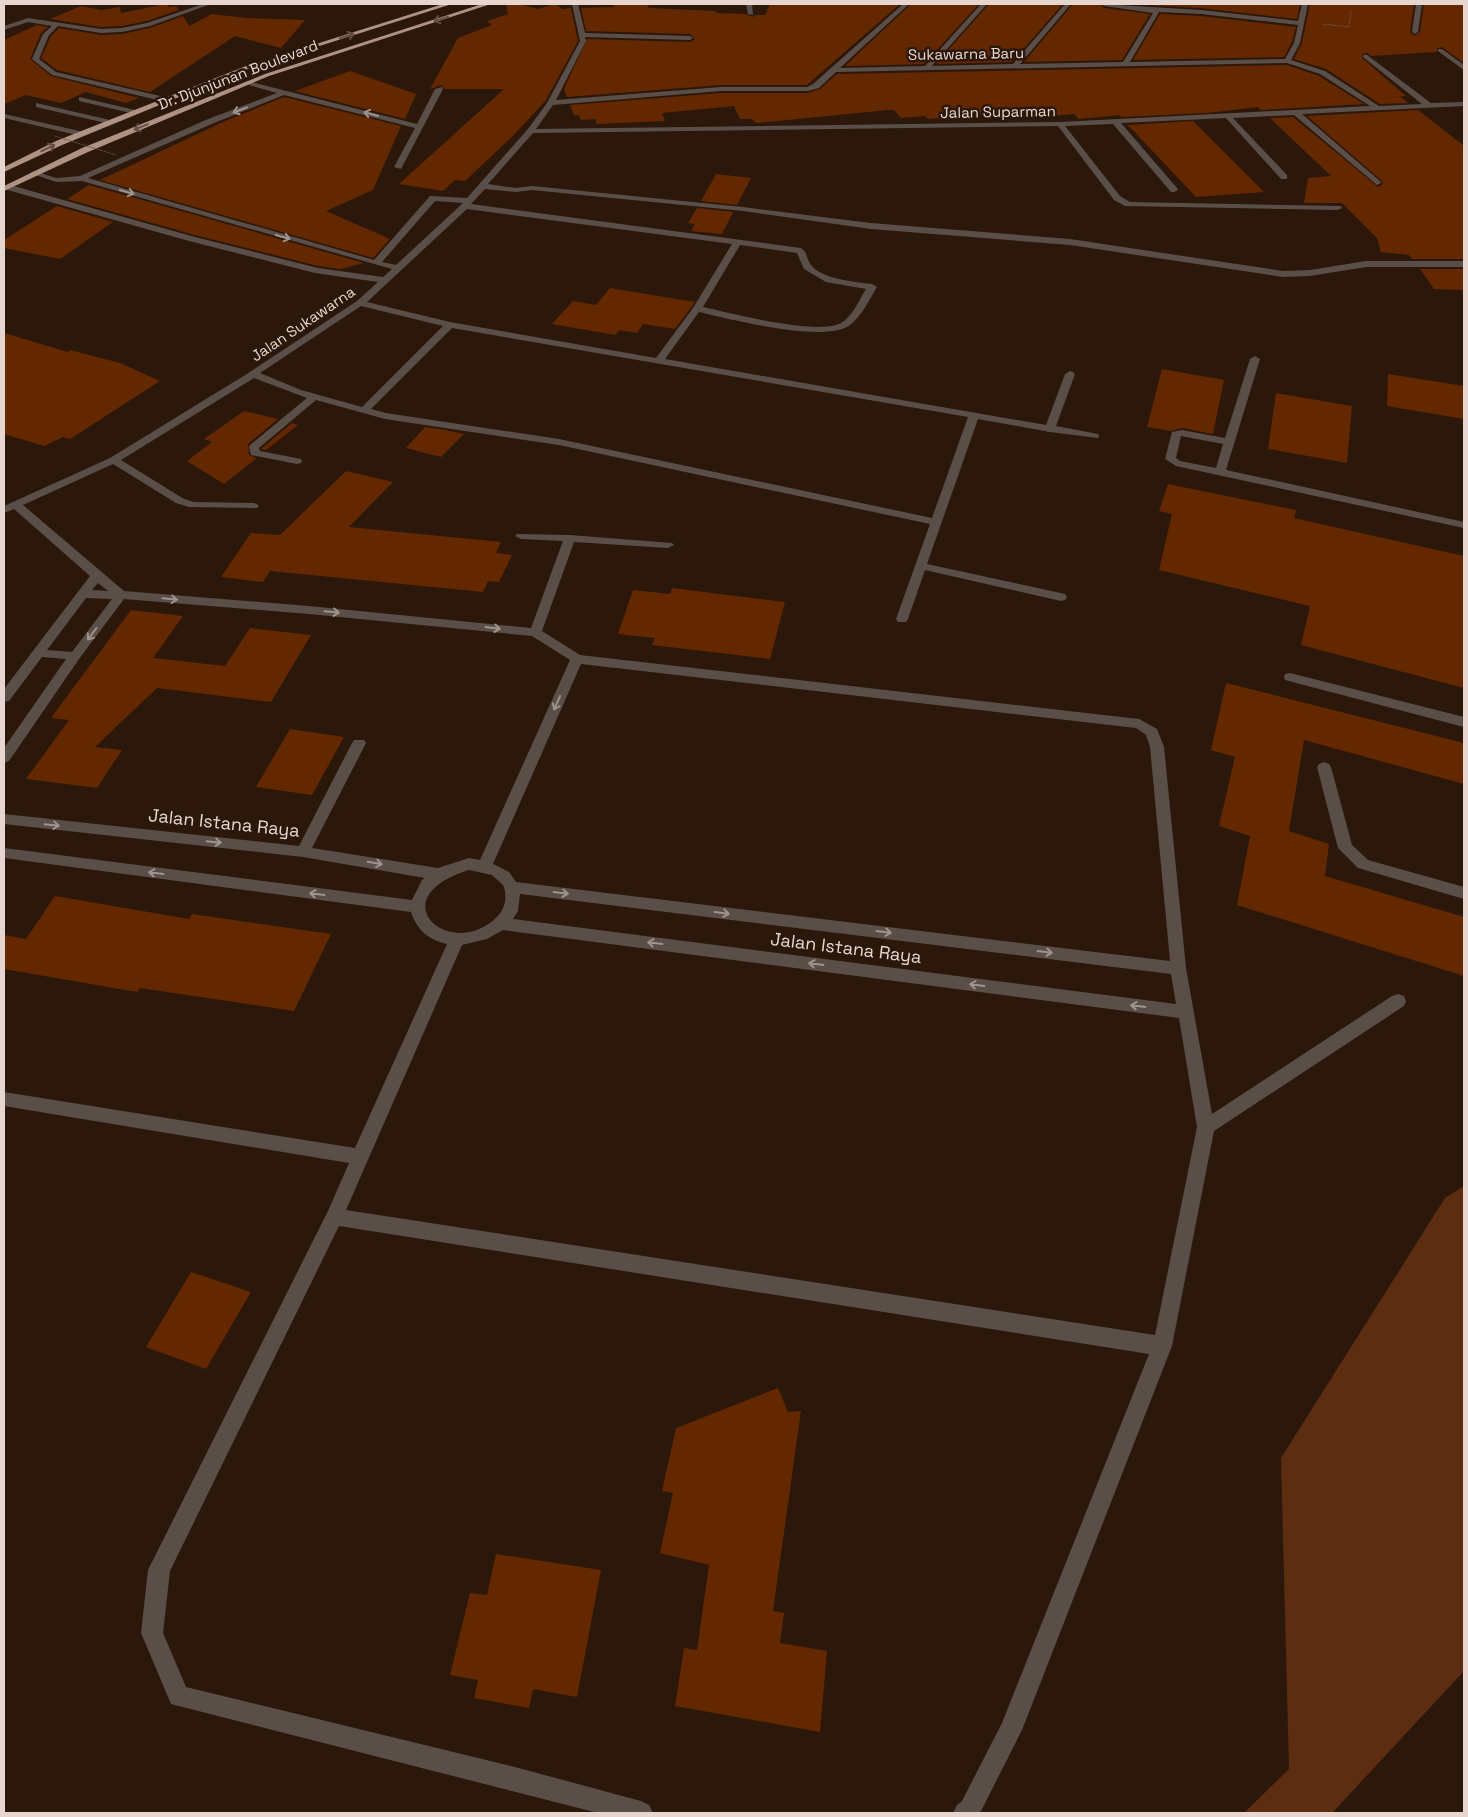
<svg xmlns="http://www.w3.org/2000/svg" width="1468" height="1817" font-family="'Space Grotesk',sans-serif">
<rect width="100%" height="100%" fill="#2c170b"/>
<polygon fill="#5d2d11" points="1464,1186 1464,1671 1332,1813 1244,1813 1289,1769 1281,1458 1445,1198"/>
<g fill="#642800">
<polygon points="166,4 169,7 176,6 179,10 147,21 122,26 101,27 50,19 81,6 101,10 120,7 121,13"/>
<polygon points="506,4 520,4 537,9 556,4 562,9 571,8 578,41 546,100 514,135 465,181 455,180 443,191 399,184 504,89 445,89 441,85 430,89 458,38 492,25 487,21 508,14"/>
<polygon points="613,4 647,4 649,8 716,11 716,13 746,14 753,17 755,15 765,15 770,4 900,4 807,85 721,85 567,97 564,89 587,39 690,42 695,39 690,34 586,31 581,8 614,7"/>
<polygon points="911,4 979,4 924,64 845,66"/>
<polygon points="989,4 1063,4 1012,62 936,64"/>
<polygon points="1073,4 1099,4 1104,8 1150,14 1122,60 1024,62"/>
<polygon points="1128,4 1300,4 1297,19 1201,8"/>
<polygon points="1310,4 1414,4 1410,32 1414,36 1420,32 1424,4 1464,4 1464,63 1442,47 1437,48 1437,52 1371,56 1367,53 1362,54 1362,58 1406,96 1400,96 1408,103 1380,104 1326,69 1294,59 1302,43"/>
<polygon points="212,14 246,18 305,20 281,48 235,36 150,92 57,70 41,58 51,36 59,28 101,35 122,34 150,28 183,16 189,26"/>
<polygon points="1160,14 1201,16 1296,27 1292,42 1284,57 1133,60"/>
<polygon points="37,25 48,27 41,33 30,59 51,76 139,98 126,103 86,92 61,103 26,95 4,104 4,40"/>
<polygon points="1287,65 1319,76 1364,104 1261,110 1258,107 1207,113 1121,117 1119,115 1079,119 1074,114 1051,116 1046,112 1021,115 1018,112 928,119 925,116 901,118 894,110 888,110 756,123 752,119 740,119 734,106 662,113 665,121 597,124 595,119 581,120 579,115 574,115 570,105 721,93 808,93 820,89 837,74"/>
<polygon points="350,71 416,94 405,119 295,91"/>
<polygon points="284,97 401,126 373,190 326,211 390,239 373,258 100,180 223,122"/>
<polygon points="1418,110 1464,146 1464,259 1412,259 1409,255 1381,252 1377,238 1342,203 1304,203 1308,178 1331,176 1270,118 1293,117 1378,187 1383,184 1381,180 1307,116"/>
<polygon points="1193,121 1264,192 1196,197 1128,125"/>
<polygon points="716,174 751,178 737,205 701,201"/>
<polygon points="89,185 364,263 341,269 318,266 195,235 67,199"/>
<polygon points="57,206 113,222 60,259 4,248 4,240"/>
<polygon points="697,208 733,212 722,234 691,231 695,224 688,223"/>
<polygon points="1420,269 1464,269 1464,290 1434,289"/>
<polygon points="610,288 695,302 675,329 643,324 637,333 619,330 615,335 552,324 573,301 596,305"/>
<polygon points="4,333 68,352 70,350 120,363 160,381 70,439 63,437 44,446 4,434"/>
<polygon points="1162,369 1224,380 1213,434 1182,428 1171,431 1147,427"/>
<polygon points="1388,374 1464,386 1464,419 1387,406"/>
<polygon points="1276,393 1352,406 1347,463 1268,449"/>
<polygon points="244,411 278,419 248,444 249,455 257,458 224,484 187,461 212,442 204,439"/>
<polygon points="292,423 298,425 266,450 261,449"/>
<polygon points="425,427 445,430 464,434 441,457 406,448"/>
<polygon points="346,471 393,482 349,527 501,542 496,553 512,555 499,582 488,581 483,592 270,571 263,582 221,577 251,533 280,535"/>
<polygon points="1168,484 1296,510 1294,518 1464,556 1464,688 1301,645 1310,606 1159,570 1172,514 1159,511"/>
<polygon points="672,588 785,602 770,659 652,645 655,638 618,634 633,590 670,594"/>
<polygon points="131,610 183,616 153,658 225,666 250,628 311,635 271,702 157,688 95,747 122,750 97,788 26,779 69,720 51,718"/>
<polygon points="1226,683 1464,743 1464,784 1304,740 1289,831 1329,844 1325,876 1464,917 1464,976 1237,905 1250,836 1219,826 1235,757 1211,750"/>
<polygon points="290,729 344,737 312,795 256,787"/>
<polygon points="55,896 189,919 192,914 331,934 294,1011 140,988 137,992 4,969 4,935 26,939"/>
<polygon points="191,1272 251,1292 206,1369 146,1347"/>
<polygon points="778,1388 788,1412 801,1411 773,1611 784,1613 780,1643 827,1651 820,1732 675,1706 684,1648 697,1650 709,1565 660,1553 673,1493 662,1491 676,1428"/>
<polygon points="496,1554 601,1570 577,1697 533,1689 529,1708 474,1698 478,1680 450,1675 470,1593 487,1595"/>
</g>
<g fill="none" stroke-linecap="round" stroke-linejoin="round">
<polyline stroke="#675449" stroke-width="1" stroke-dasharray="2 1" stroke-linecap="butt" points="1322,24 1349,27 1351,11"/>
<g fill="#5a4e48" fill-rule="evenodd">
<polygon points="203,4 211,4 150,26 122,32 101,33 58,26 49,35 39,59 56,72 169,98 169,102 166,102 52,75 32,59 43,34 52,26 28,22 4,30 4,26 28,18 101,29 122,28 147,23"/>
<path d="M572,4H578L585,33L690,36L693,38L690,40L585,37L586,41L556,100L721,87H807L813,84L903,4H909L840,68L925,66L981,4H987L932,66L1013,64L1065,4H1071L1020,64L1123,62L1153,13L1104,6L1101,4L1201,10L1298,21L1302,4H1308L1300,43L1291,60L1325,71L1379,106L1422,104L1363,57V55H1367L1431,103L1464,102V106L1302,114L1380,181L1381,183L1377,185L1294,115L1233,118L1287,175V179H1281L1226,118L1121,123L1177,188L1178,190L1174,192H1171L1113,124L1065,126L1120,196L1130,202L1341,206L1342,208L1338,210L1125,206L1114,200L1058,126L533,133L488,184L516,188L532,186L743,207L871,223L1070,239L1283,271L1310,270L1366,261H1464V267H1366L1310,276L1283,277L1070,245L871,229L743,211L532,190L516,192L485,189L471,204L801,248C808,252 806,259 811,265C821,279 856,282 872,284L877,287C869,300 862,316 850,325C825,344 730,319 699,312L665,359L1046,425L1065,374L1070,371L1073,372L1075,374L1056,426L1098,434L1099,436L1098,438L1050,432L978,419L927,564L1065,594L1067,597L1065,600L1061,601L925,570L908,619L906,622H898L896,619L930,524L559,445L385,419L316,400L259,448L260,451L301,459L302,461L301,463L297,464L251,455L249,447L250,445L307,398L254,378L121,460L184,499L194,502L253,503L257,504L259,506L257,508L189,507L176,503L113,464L23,505L124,591L309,606L531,628L563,541L521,539L515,536L517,534L570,535L672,543L674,545L668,548L574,542L542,631L580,655L1139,719L1157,729L1164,747L1186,968L1212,1114L1392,996L1398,994L1404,996L1406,1001L1404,1006L1214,1131L1172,1346L1022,1730L980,1813H953L957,1805L962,1801L1002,1723L1149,1354L339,1226L170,1571L163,1633L186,1687L511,1766L641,1801L649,1805L653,1813H598L171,1704L141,1633L148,1570L328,1211L349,1163L4,1106V1092L355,1148L447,944C428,940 417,930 411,912L4,858V848L412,900L422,880L425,878L303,857L4,824V814L299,846L352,743L354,740H364L366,743L312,848L438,868L469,858L480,860L570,660L532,636L309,614L124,599L79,659L9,761L4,763V748L66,659L42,657L9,701L4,702V689L90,576L14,509L4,513V506L110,458L250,372L357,301L378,282L315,273L189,241L4,189V186L10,185L195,237L318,268L383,277L392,269L82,181L56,182L30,173L34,171L56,178L80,176L208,119L277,93L245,84L243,83L247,81L417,124L435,89L442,87L443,89L401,169L394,167L415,128L284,95L214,123L88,178L374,260L430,196L467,198L528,129L547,103L580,41ZM1159,12L1201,14L1298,25L1294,43L1285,59L1130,62ZM1287,63L1320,74L1370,106L1060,122L536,129L553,105L721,91H808L819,88L836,72ZM435,201L463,203L396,265L382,262ZM467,209L732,244L693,308L656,358L450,322L367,302ZM740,245L797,253L804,269L826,282L866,289C859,300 853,316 841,323C817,336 731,313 703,307ZM361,306L443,326L362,407L301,390L260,373ZM452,328L968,417L932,518L559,439L386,413L371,409ZM98,583L108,591L92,590ZM86,598L112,599L72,652L47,650ZM581,664L1136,728L1146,735L1150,747L1170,961L516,882L509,872L493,864ZM469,870L492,875L503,885C508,896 505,909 497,917C450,963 378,898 469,870ZM520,894L1171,974L1176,1004L513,919L518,911ZM503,930L1179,1018L1197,1127L1155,1335L346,1210L462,945L487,939Z"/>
<polygon points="746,4 752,4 753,15 748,14"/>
<polygon points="1416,4 1422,4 1418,32 1415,34 1412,32"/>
<polygon points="1438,49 1442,49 1464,65 1464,70 1438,51"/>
<polygon points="79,97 135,110 139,112 135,114 79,101"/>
<polygon points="36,103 110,120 114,122 110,124 36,107"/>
<polygon points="4,114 84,132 85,134 81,136 4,118"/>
<path d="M1255,356L1260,359L1226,470L1464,522V528L1176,466L1165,459L1172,432L1182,430L1225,438L1250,359ZM1181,436L1223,444L1216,468L1180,461L1176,458Z"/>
<polygon points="1290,673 1464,717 1464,727 1285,680 1284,677 1285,674"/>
<polygon points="1324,762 1329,764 1331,767 1352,845 1368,860 1464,887 1464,899 1358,868 1338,848 1317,767 1319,764"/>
</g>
<g fill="#ae9283" fill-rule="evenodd">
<polygon points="443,4 452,4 250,68 62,145 4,172 4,167 56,141 246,66"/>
<polygon points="482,4 491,4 269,76 88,152 4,191 4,186 82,148 265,74"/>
</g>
<polyline stroke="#675449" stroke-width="1" stroke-dasharray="2 1" stroke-linecap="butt" points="55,136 116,155"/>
</g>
<defs><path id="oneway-shaft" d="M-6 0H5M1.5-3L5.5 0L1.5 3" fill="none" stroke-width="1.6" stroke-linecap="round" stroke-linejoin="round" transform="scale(1.25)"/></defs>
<g stroke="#664e41">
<use href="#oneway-shaft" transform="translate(441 19) rotate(162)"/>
<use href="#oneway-shaft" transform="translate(347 36) rotate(-17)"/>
<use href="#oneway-shaft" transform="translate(141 127) rotate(158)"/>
<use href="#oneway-shaft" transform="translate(48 148) rotate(-26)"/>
</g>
<g stroke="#a0928c">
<use href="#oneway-shaft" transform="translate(240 110) rotate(159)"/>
<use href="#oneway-shaft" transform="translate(371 114) rotate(-165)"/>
<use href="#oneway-shaft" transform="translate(127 192) rotate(16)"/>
<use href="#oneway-shaft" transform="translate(283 237) rotate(16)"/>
<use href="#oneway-shaft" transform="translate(170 599) rotate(5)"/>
<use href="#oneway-shaft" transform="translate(332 612) rotate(5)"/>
<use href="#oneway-shaft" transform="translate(493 628) rotate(7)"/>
<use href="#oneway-shaft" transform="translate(92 634) rotate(127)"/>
<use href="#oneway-shaft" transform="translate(557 703) rotate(114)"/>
<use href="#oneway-shaft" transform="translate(52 825) rotate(6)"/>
<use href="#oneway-shaft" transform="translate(214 842) rotate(6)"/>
<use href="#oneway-shaft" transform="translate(375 863) rotate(9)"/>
<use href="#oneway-shaft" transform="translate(156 873) rotate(-173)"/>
<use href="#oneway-shaft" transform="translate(561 893) rotate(7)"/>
<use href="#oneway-shaft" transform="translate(317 894) rotate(-173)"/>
<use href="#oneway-shaft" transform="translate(722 913) rotate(7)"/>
<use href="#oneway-shaft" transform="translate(884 932) rotate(7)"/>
<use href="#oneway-shaft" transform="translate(655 943) rotate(-173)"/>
<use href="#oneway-shaft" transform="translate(1045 952) rotate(7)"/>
<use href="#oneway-shaft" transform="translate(816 964) rotate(-173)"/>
<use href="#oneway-shaft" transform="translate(977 985) rotate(-173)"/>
<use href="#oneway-shaft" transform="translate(1138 1006) rotate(-173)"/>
</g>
<g text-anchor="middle" stroke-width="5" stroke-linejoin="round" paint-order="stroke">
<g font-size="15" fill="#e6d6cf" stroke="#2c170b">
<text transform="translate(966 54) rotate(-1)" y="5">Sukawarna Baru</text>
<text transform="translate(238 75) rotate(-21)" y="5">Dr. Djunjunan Boulevard</text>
<text transform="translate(998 112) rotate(-1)" y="5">Jalan Suparman</text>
<text transform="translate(303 324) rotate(-34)" y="5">Jalan Sukawarna</text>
</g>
<g font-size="18" fill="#e6d6cf" stroke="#2c170b">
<text transform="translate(224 823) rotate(6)" y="6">Jalan Istana Raya</text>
<text transform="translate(846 948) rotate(7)" y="6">Jalan Istana Raya</text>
</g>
</g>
<rect width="1468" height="1817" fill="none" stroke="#e6d6cf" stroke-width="10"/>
</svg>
